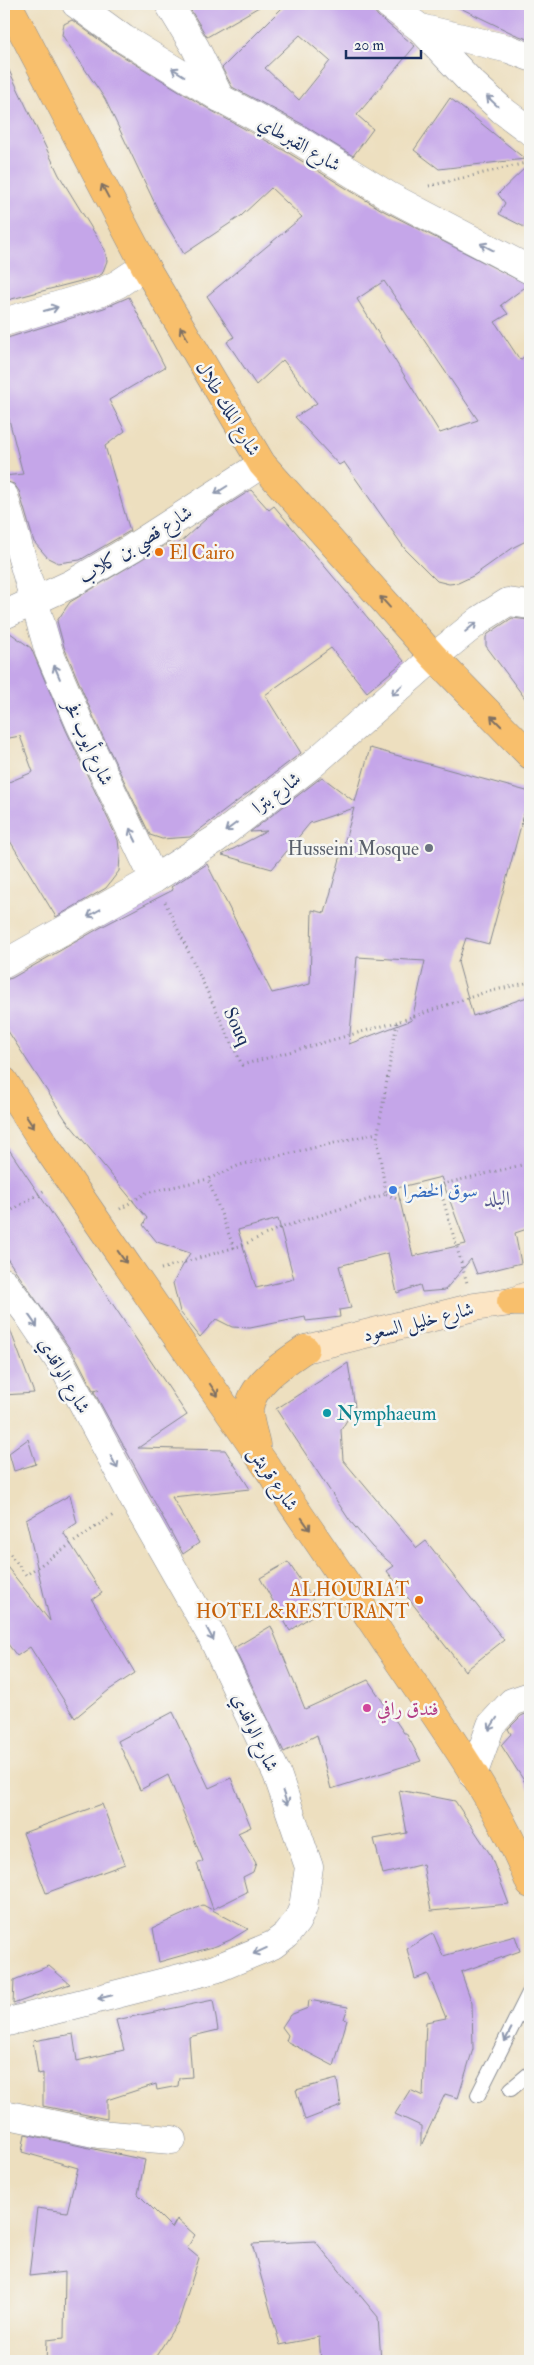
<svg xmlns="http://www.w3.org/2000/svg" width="534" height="2365" font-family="'IM FELL Double Pica',Amiri,serif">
<rect width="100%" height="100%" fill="#f6f6f2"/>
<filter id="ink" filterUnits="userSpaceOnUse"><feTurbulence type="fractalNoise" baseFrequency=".02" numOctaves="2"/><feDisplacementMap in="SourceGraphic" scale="10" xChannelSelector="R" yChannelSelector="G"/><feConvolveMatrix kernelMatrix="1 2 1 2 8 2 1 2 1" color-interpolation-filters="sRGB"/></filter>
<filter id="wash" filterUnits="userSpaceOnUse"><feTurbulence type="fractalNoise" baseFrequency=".0096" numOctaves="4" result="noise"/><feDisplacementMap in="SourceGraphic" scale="20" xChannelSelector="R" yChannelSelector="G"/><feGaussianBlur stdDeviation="1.12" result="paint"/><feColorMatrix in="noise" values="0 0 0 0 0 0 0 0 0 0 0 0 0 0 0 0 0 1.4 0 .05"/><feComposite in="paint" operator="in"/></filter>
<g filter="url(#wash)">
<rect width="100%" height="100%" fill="#eddfbf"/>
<g id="blocks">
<g fill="#c5a6e9" fill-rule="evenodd">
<polygon points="187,4 264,4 207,37"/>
<path d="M286,4H373L374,11L378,16L415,46L357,115L373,129L353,156L302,124L232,87L222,68ZM300,35L330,61L299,100L265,68Z"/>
<polygon points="452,4 530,4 530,40 514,34"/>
<path d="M72,20L116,52L212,111L287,152L382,210L528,285L501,305L508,314L495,322L520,360L530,352V539L514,547L473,576L458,583L449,584L437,581L405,549L344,462L339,465L295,417L317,403L283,360L256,385L227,342L234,337L207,296L302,217L271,188L241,216L184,254L159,212L105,99L62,35L64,24ZM384,281L478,420L440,433L357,299Z"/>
<polygon points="4,60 59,175 105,250 107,261 102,274 96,277 4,301"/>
<polygon points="450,98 525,159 439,169 414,150"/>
<polygon points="530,163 530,230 499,214 505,203 498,194"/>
<polygon points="129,297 165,367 109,400 125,431 105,446 130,531 80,560 58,563 48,558 34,542 19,491 14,484 4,481 4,476 23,474 4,400 4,339 104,308"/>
<polygon points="251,490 269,510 274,506 404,661 367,692 331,648 265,695 301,753 190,837 162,839 150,835 94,718 64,647 57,621 70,602 172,541 176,546 207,518"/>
<polygon points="512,618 530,620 530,705 486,646 486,637 488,634"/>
<polygon points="4,630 6,630 31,648 66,730 118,840 120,856 119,871 106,888 56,917 4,831 4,784 33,772 20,736 4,739"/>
<path d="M370,748L530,792L489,944L466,938L458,962L473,1016L530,996V1228L515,1233L521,1263L477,1274L471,1259L445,1290L422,1292L420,1285L397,1293L388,1253L339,1266L351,1308L339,1310L340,1317L306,1321L305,1317L250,1328L232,1327L216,1319L200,1337L180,1312L173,1283L190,1253L157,1242L143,1225L147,1218L66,1120L4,1025V980L12,978L105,925L173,890L171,887L207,864L272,993L310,984L312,910L325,913L354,808L310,823L272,869L222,855L267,831L250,832L322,777L355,802ZM357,957L425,961L412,1020L349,1044ZM441,1177L466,1244L413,1256L397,1188ZM278,1219L294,1279L256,1288L238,1230Z"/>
<polygon points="4,1142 187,1415 138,1448 225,1450 250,1489 172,1497 199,1543 183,1554 94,1392 99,1389 93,1390 77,1359 4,1254"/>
<polygon points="4,1319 6,1319 34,1393 4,1395"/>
<polygon points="348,1363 355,1407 341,1430 343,1460 417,1548 426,1541 504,1640 465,1671 387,1571 394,1566 372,1547 350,1521 276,1409"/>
<polygon points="28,1439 36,1464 14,1471 9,1453"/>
<polygon points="70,1495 77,1523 63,1532 102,1593 92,1600 135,1673 109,1690 75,1718 30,1647 17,1656 4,1639 4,1563 50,1621 26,1520"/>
<polygon points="288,1562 320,1610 290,1631 260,1578"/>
<polygon points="271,1626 305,1709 368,1680 404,1733 406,1733 421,1761 331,1789 317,1735 284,1752 234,1648"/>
<polygon points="173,1712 209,1788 231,1778 251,1827 238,1833 256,1863 253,1872 243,1877 247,1892 213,1909 197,1864 203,1861 168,1775 140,1790 118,1741"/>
<polygon points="530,1712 530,1790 501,1745 511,1734 508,1729 521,1716"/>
<polygon points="399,1790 455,1801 490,1854 509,1904 431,1911 423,1864 383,1874 374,1839 407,1833"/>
<polygon points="102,1804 125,1864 46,1893 23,1833"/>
<polygon points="203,1905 248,1929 230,1940 216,1946 159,1962 153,1928"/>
<polygon points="433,1933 443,1956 515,1936 520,1951 461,1972 472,2003 473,2049 458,2098 445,2094 421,2146 421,2126 395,2114 410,2090 423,2096 426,2022 446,2018 428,1974 415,1979 407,1949"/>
<polygon points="49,1966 70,1984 13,2004 14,1980"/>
<polygon points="213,2000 218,2030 189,2037 192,2077 179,2078 178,2086 157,2090 156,2084 107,2100 107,2119 43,2106 43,2073 38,2074 33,2041 73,2034 77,2061 124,2050 116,2020"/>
<polygon points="309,2000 348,2007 344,2019 347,2020 334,2066 286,2041 288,2035 282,2027 290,2015 308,2008"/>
<polygon points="337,2079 341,2106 305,2120 296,2090"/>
<polygon points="25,2134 145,2160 138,2194 172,2228 177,2219 195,2235 187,2248 199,2258 179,2320 153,2361 46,2361 47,2340 64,2338 65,2272 29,2276 37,2208 67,2212 78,2168 22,2152"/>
<polygon points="315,2241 378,2317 381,2361 321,2361 319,2337 280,2345 252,2244"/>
</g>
</g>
</g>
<g filter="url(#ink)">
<use href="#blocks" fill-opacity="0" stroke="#84878e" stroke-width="1"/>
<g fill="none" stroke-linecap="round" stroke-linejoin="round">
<g stroke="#84878e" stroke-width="16">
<g id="lane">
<polyline points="511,2089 530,2073"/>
<polyline points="478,2095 530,1991"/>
</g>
</g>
<g stroke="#84878e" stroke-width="29">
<g id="street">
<polyline points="76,4 124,39 220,98 295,138 389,196 530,270"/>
<polyline points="169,4 195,47 220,98"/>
<polyline points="388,4 420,28 470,81 502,110 530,131"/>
<polyline points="420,28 509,49 530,57"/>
<polyline points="4,322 99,293 118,284 145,266"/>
<polyline points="4,496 49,652 80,724 154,879"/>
<polyline points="4,615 71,584 132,548 262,464"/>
<polyline points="4,964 154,879 216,839 313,764 434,657 481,619 508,602 530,605"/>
<polyline points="4,1282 27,1313 64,1368 134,1500 212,1637 277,1774 309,1867 303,1908 297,1921 286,1935 273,1945 215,1969 4,2023"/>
<polyline points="473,1775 491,1725 512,1702 530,1696"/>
<polyline points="4,2114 99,2134 172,2140"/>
</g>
</g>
<g stroke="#84878e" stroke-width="29">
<polyline id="secondary" points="305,1349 474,1307 511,1302 530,1295"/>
</g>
<g stroke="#84878e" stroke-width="29">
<g id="primary">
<polyline points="8,4 145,266 262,464 434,657 530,755"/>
<path d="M4,1081L43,1142C154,1306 269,1467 379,1632C432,1713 495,1793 530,1884"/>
<polyline points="511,1302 530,1302"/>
<path d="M256,1445C254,1435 249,1421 249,1411C250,1384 286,1362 305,1349"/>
</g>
</g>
<g stroke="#84878e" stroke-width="3" stroke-dasharray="1 4" stroke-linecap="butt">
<polyline points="429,186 530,162"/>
<polyline points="165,902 242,1065 397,1022"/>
<polyline points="439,1185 467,1283"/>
<polyline points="386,1194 399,1200 439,1185 530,1163"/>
<polyline points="120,1209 146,1193 208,1179"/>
<polyline points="4,1215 45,1190"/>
<polyline points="234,1248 208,1179 240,1165 377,1133"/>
<polyline points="161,1269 243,1245 277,1229 386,1194 377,1138 397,1022 483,993 530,982"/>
<polyline points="4,1546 26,1575 113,1515"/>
</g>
<use href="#lane" stroke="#fff" stroke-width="14"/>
<use href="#street" stroke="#fff" stroke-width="28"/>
<use href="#secondary" stroke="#fce5c4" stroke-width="28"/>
<use href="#primary" stroke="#f8bf6c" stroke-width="28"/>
</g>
<defs><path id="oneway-shaft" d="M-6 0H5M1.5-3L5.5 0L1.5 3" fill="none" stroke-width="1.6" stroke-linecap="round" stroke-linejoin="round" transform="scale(1.25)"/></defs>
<g stroke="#8d97ae">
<use href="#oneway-shaft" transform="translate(178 72) rotate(-148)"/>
<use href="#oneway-shaft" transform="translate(492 101) rotate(-137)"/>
<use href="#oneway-shaft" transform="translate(487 247) rotate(-152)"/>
<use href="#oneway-shaft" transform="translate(51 309) rotate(-16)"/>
<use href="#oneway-shaft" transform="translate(221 490) rotate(148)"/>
<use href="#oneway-shaft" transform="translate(471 627) rotate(-39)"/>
<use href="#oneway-shaft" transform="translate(57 672) rotate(-113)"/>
<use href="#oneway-shaft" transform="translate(397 690) rotate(138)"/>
<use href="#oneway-shaft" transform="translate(231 827) rotate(143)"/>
<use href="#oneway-shaft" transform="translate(133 835) rotate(-116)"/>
<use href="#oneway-shaft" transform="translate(94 913) rotate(150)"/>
<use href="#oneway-shaft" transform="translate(33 1321) rotate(55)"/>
<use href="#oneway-shaft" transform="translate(114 1462) rotate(62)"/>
<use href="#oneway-shaft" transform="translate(210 1634) rotate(62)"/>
<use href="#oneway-shaft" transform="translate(493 1724) rotate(123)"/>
<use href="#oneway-shaft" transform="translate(285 1798) rotate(71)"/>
<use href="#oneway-shaft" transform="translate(260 1951) rotate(156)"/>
<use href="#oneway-shaft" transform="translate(105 1997) rotate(166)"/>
<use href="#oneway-shaft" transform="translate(508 2035) rotate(117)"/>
</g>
<g stroke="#7e7064">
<use href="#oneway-shaft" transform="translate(105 191) rotate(-118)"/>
<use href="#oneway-shaft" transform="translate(184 333) rotate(-121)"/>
<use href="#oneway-shaft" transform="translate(385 602) rotate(-132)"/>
<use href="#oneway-shaft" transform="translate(496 721) rotate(-135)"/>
<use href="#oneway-shaft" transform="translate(30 1122) rotate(57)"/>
<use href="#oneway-shaft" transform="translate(122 1257) rotate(55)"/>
<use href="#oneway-shaft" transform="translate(214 1390) rotate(56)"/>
<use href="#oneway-shaft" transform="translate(306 1524) rotate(55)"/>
</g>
</g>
<g fill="#e8710a" stroke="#f6f6f2" stroke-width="2">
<circle cx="159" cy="552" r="5"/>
<circle cx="419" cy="1600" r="5"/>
</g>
<circle fill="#6b7280" stroke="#f6f6f2" stroke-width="2" cx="429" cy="848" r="5"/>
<circle fill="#3f7fe0" stroke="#f6f6f2" stroke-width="2" cx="393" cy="1190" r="5"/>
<circle fill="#0f9aa8" stroke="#f6f6f2" stroke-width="2" cx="327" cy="1413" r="5"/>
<circle fill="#d1479c" stroke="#f6f6f2" stroke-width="2" cx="367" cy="1708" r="5"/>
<g text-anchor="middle" stroke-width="5" stroke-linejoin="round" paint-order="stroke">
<g font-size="19" fill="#1b2f5e" stroke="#f6f6f2">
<text transform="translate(300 143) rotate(30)" y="7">شارع القبرطاي</text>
<text transform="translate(229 408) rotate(59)" y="7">شارع الملك طلال</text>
<text transform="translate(135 544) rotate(-32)" y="7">شارع قصي بن كلاب</text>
<text transform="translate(89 742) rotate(65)" y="7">شارع أيوب فخر</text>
<text transform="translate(276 792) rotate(-37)" y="7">شارع بترا</text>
<text transform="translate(238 1026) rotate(65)" y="7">Souq</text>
<text transform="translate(418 1321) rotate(-14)" y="7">شارع خليل السعود</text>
<text transform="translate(65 1375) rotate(60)" y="7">شارع الواقدي</text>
<text transform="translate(274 1478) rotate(56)" y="7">شارع قريش</text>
<text transform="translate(256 1732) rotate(65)" y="7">شارع الواقدي</text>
</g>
<g font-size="19" fill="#c56008" stroke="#f6f6f2" text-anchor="start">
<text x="169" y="559">El Cairo</text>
<text x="409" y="1596" text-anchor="end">ALHOURIAT<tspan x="409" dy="22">HOTEL&amp;RESTURANT</tspan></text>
</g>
<g font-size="19" fill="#5b616d" stroke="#f6f6f2" text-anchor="end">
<text x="419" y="855">Husseini Mosque</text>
</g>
<g font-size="19" fill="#366cbe" stroke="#f6f6f2" text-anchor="start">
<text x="403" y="1197">سوق الخضرا</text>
</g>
<g font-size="19" fill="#0d838f" stroke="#f6f6f2" text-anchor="start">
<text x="337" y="1420">Nymphaeum</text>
</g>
<g font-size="19" fill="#b23c85" stroke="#f6f6f2" text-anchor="start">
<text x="377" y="1715">فندق رافي</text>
</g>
<g font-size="20" fill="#56598f" stroke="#f6f6f2">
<text x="497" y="1205">البلد</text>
</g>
</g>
<rect width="534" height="2365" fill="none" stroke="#f6f6f2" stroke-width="20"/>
<path d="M346 50v8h75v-8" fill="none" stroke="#1b2f5e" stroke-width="2.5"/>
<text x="354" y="50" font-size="15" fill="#1b2f5e" stroke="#f6f6f2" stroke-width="4" paint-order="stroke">20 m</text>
</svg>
